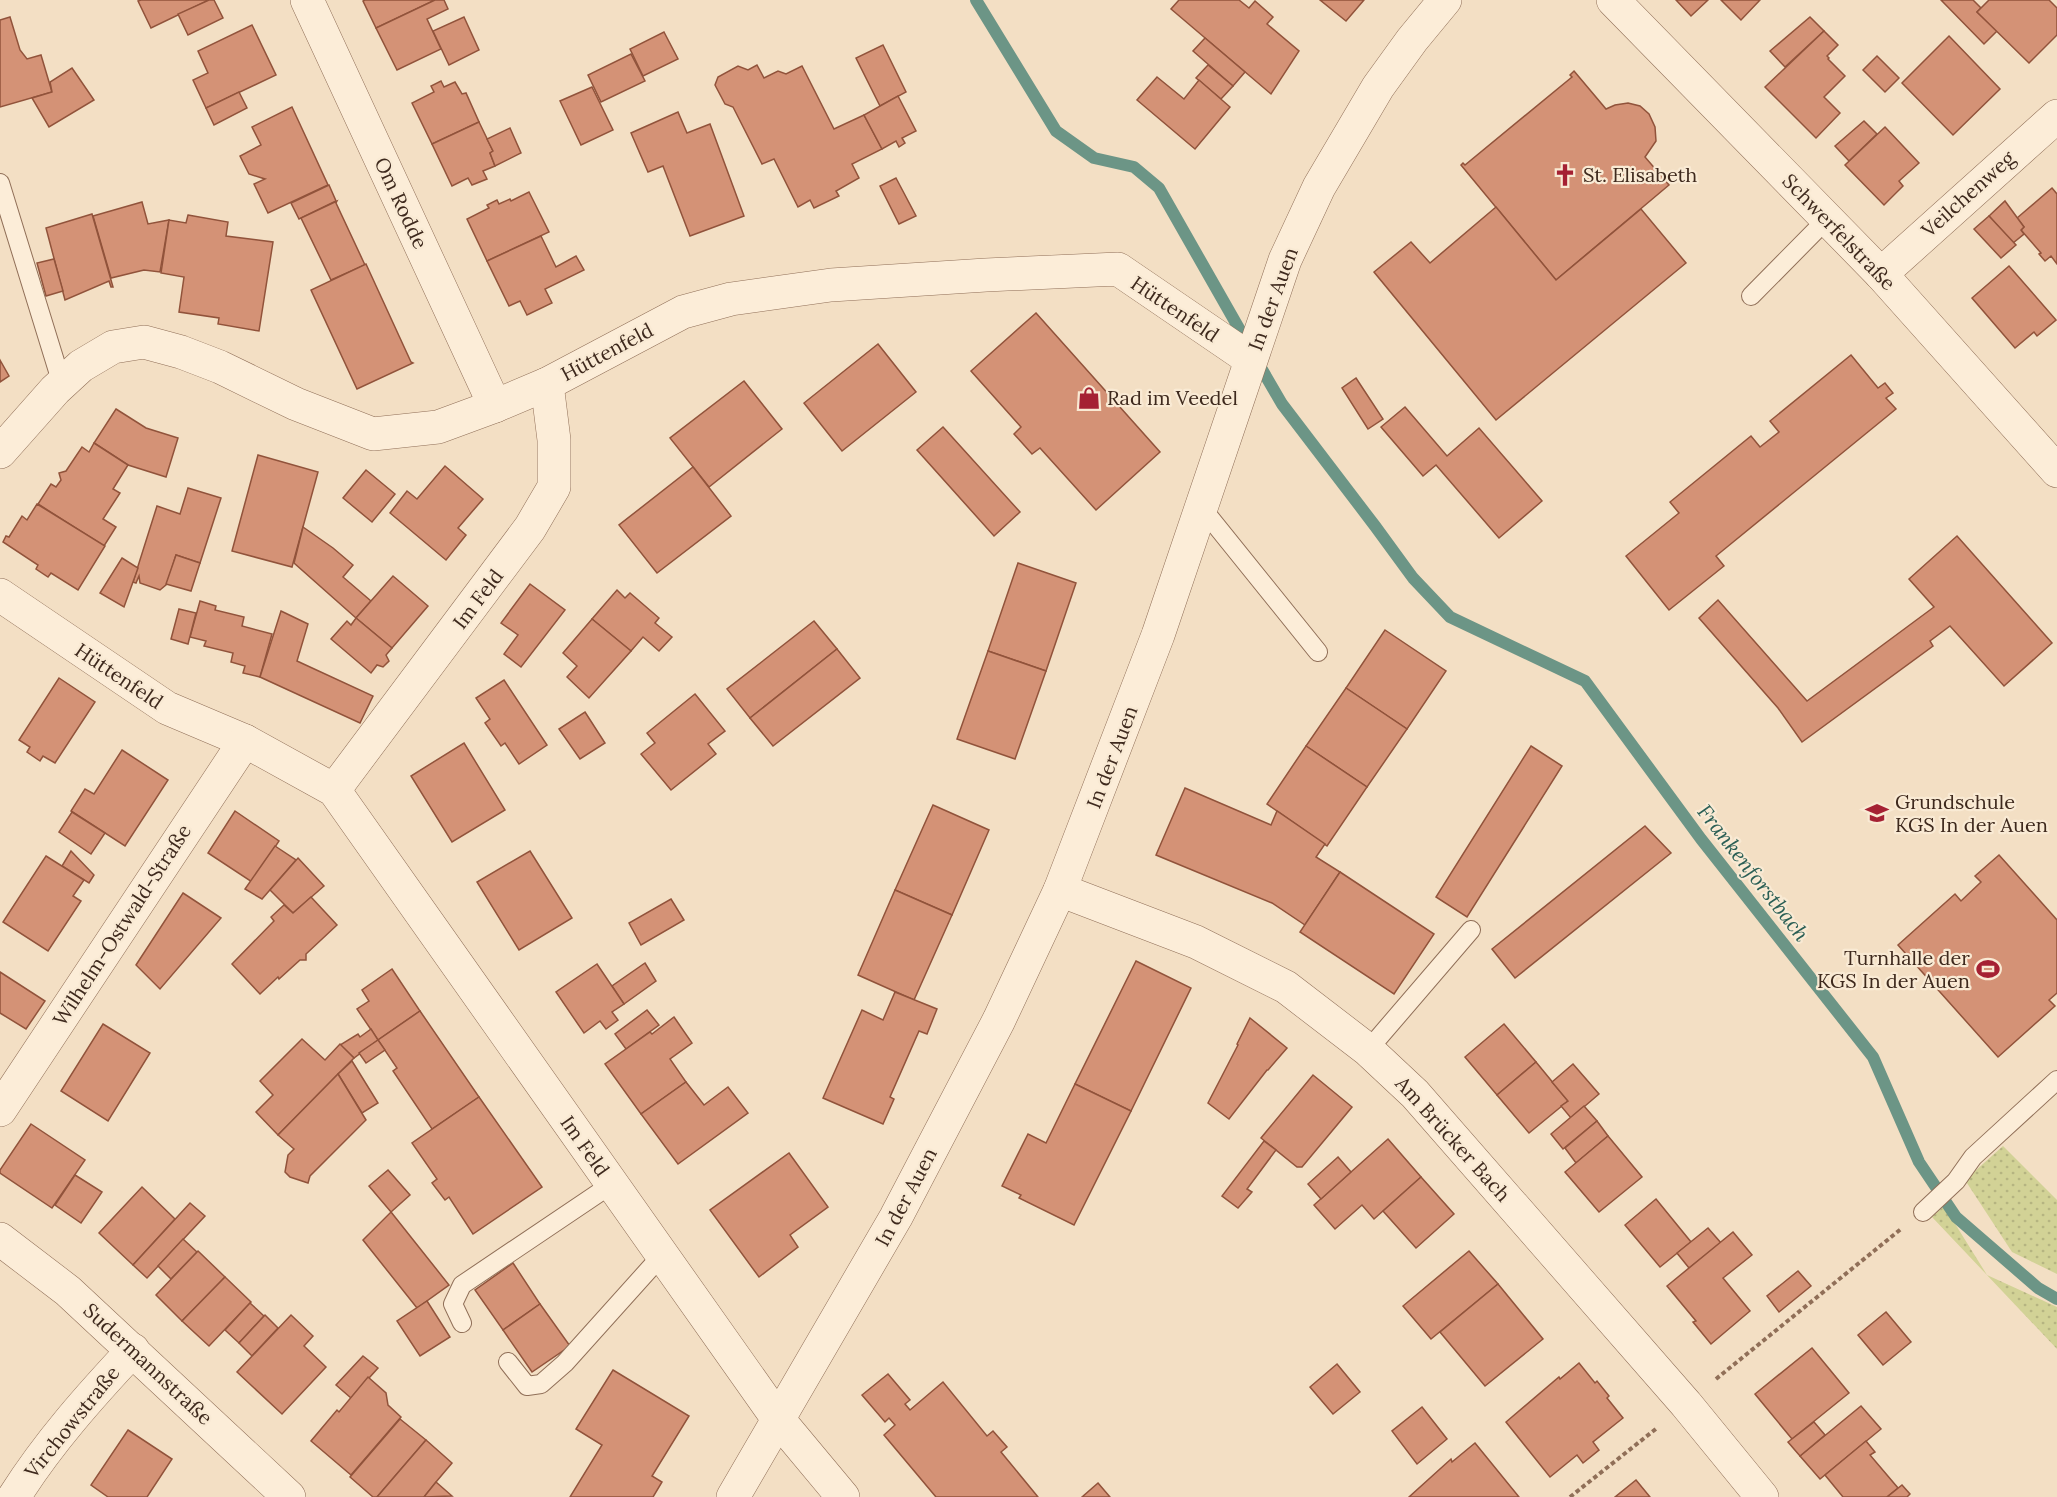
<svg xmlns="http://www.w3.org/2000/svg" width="2057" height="1497" font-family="Lora,serif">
<defs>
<pattern id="grass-dots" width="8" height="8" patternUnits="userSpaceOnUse" patternTransform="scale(1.5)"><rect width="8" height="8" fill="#d2d296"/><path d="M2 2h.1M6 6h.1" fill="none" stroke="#b5b481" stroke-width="1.8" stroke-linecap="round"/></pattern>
</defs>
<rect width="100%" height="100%" fill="#f3dfc4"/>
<g fill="url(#grass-dots)">
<polygon points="2003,1146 2057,1200 2057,1274 2012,1252 1965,1180"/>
<polygon points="1944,1206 1987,1275 2057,1307 2057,1349 1932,1217"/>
</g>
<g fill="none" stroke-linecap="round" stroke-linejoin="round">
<g stroke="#6c9586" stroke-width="12">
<polyline points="976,0 1056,131 1094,158 1134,167 1159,188 1249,346"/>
<polyline points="1257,361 1282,404 1375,526 1413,578 1450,617 1585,681 1701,839 1873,1057 1919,1162 1956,1217 2038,1288 2057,1299"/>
</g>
</g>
<g fill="#d49276" stroke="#91533b" stroke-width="1.5">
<polygon points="141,0 209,0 151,28 138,1"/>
<polygon points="209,0 214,0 223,18 188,35 178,14"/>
<polygon points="365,0 435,0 376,28 363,1"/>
<polygon points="435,0 444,0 448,9 427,19 441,49 397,70 376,28"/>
<polygon points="1179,0 1239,0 1249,8 1255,1 1273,17 1267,24 1299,51 1271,94 1171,9"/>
<polygon points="1320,0 1364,0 1346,21"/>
<polygon points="1676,0 1708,0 1691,16"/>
<polygon points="1721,0 1760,0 1741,20"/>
<polygon points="1941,0 1973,0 1981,8 1977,12 1997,31 1984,44"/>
<polygon points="1989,0 2049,0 2057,8 2057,35 2029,63 1977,12"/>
<polygon points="10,17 20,50 27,59 41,55 52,92 0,107 0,20"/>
<polygon points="464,17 479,50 449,65 433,31"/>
<polygon points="1810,17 1824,31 1785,67 1770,51"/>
<polygon points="252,25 276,75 206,108 193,80 208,73 198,51"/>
<polygon points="1824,31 1838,45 1827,56 1829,58 1828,59 1845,76 1824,97 1840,113 1816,138 1765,87"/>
<polygon points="664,32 678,59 643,76 630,49"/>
<polygon points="1949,36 2000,89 1953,135 1902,83"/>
<polygon points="1205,38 1245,72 1233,86 1193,51"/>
<polygon points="883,45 906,92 880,106 856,58"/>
<polygon points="631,54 645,81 601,102 588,75"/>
<polygon points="1877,56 1899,78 1885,92 1863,70"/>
<polygon points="757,65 764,78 778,71 786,74 802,66 834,129 864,115 882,149 852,164 859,178 836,191 839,196 814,208 810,200 798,207 774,159 762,164 733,107 725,104 715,85 718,77 738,66 748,70"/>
<polygon points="1208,65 1233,86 1221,99 1196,78"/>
<polygon points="72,68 94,100 49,127 32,98 52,92 50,82"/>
<polygon points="1574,71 1606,109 1615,105 1628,103 1640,106 1649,114 1655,127 1656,141 1645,157 1669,185 1556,280 1461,165 1463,163 1465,165 1572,77 1570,75"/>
<polygon points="1157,77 1184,99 1199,80 1230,107 1195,149 1137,100"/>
<polygon points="441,81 444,87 455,82 462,94 466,93 479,122 432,144 412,103 434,92 431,86"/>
<polygon points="592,87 613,130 581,145 560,101"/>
<polygon points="239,92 247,108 214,125 206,108"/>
<polygon points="898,96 916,131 902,138 905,143 899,147 896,141 882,149 864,115"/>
<polygon points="292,107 328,185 268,213 254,184 265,179 249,174 240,156 261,145 252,127"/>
<polygon points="678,112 687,133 710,124 744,216 690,236 663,166 648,172 631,133"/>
<polygon points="1864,121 1877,134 1849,161 1835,146"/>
<polygon points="479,122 493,151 490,153 495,166 483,171 487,179 472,185 468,178 452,186 432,144"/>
<polygon points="1885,127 1919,163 1899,181 1903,186 1884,205 1845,165"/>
<polygon points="510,128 521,153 495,166 490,153 493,151 487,139"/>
<polygon points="896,178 916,216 899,224 880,186"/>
<polygon points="329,185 336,201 299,219 291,203"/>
<polygon points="2052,188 2057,194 2057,264 2051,256 2045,261 2039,254 2041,253 2021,230 2024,227 2017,218"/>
<polygon points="529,192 549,232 487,261 467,219 489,208 487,205 497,200 499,204 510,199 511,201"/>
<polygon points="337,201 336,203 365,265 331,280 301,218"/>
<polygon points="2005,201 2024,227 2021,230 2024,234 2013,243 1989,216"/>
<polygon points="142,202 148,224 169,220 160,272 144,270 111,278 93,216"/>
<polygon points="1496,207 1556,280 1641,209 1686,263 1496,420 1374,272 1411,242 1430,263"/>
<polygon points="92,214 113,287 111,287 109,281 65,300 46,228"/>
<polygon points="188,215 228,222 226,236 273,242 259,331 218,324 219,318 179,312 184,277 161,273 169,220 186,223"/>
<polygon points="1989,216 2016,245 2001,258 1974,229"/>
<polygon points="541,236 556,267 576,256 584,270 545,289 552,303 527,315 520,301 509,306 487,261"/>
<polygon points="54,259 63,291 46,296 37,263"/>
<polygon points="366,264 411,362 413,363 357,389 311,290"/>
<polygon points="2009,266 2056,320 2037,336 2034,332 2015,348 1972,298"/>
<polygon points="1036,313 1160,452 1096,510 1040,448 1032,454 1014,434 1021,427 971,371"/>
<polygon points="878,344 916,392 842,451 804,403"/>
<polygon points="1851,355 1878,388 1885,383 1893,393 1886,398 1896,409 1716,556 1724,566 1669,610 1626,556 1679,513 1670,502 1751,436 1760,447 1779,432 1770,421"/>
<polygon points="0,360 9,376 0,382"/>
<polygon points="1356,378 1383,419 1368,429 1342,388"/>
<polygon points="744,381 782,429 709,487 670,438"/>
<polygon points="1405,407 1447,456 1479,428 1542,501 1499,538 1436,465 1423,476 1381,427"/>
<polygon points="116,409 146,428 178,438 166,477 128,465 94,443"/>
<polygon points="943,427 1020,512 994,536 917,450"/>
<polygon points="94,443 128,465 113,489 120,493 103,519 116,527 104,546 38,504 51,484 56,487 61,480 59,473 66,471 82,447 89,452"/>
<polygon points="258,455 318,472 292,567 232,551"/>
<polygon points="445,466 483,499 458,528 466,535 446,560 390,513 407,491 417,499"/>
<polygon points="693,467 731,516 657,573 619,525"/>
<polygon points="366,470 395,494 372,522 343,498"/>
<polygon points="188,488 221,498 200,563 176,555 167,584 160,590 140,583 139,576 136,583 133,582 157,506 180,514"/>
<polygon points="37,504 105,546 78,590 51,573 48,577 36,569 38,565 3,542 6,536 9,537 22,516 27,520"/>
<polygon points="303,527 333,548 353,565 343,577 371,601 356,618 294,563"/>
<polygon points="1957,536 2052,643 2004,686 1950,626 1930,641 1933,646 1802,742 1778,708 1699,618 1718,600 1807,701 1934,607 1909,579"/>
<polygon points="176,555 200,563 191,591 166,584"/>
<polygon points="122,558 138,568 124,607 100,593"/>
<polygon points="1018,563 1076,583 1046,671 988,651"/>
<polygon points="393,576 428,606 392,648 356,618"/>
<polygon points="530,584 565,610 521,667 504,654 518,635 501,623"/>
<polygon points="617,590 625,598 630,593 659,618 655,623 672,637 659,651 643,637 631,651 592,619"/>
<polygon points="200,601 216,606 215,610 244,617 242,626 272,634 260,677 243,673 245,666 231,662 233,653 204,646 206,641 190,637"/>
<polygon points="179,609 196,613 188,644 171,639"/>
<polygon points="281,611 308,624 297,661 373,696 360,723 260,677"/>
<polygon points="356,618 392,648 386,655 389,661 383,667 377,665 371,673 331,639 347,621 351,625"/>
<polygon points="592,619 631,651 589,698 567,677 577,666 563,653"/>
<polygon points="814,621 837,649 750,718 727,689"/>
<polygon points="1385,630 1446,671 1407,729 1346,688"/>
<polygon points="837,649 860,678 773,746 750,718"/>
<polygon points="988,651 1046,671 1015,759 957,739"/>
<polygon points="59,678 95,702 55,763 43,756 40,761 27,752 30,747 19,740"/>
<polygon points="504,680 547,745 519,764 505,743 501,746 485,723 490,719 476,698"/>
<polygon points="1346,688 1407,729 1367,787 1306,746"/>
<polygon points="695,694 725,731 708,744 716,754 671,790 641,754 655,743 647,733"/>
<polygon points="585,712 605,743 580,759 559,729"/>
<polygon points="464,743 505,810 452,842 411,776"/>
<polygon points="1306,746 1367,787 1327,846 1267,804"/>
<polygon points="1531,746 1562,766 1467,917 1436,897"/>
<polygon points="122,750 168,780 125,846 71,811 85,789 94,794"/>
<polygon points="1185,788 1271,825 1277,811 1325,844 1316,857 1340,872 1305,925 1272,903 1156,855"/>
<polygon points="933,805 989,830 952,915 895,890"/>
<polygon points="235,811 279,841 252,882 208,853"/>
<polygon points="72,812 105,833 91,854 59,832"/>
<polygon points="1645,826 1671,853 1515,978 1492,949"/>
<polygon points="275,846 296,860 262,899 245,889"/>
<polygon points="71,851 94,875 89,883 62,866"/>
<polygon points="530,851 572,918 519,950 477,882"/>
<polygon points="1999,855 2057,920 2057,993 2049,1000 2055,1006 1998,1057 1898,945 1955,894 1961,901 1981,882 1975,876"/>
<polygon points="46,856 84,880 73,896 81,901 48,951 3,922"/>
<polygon points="298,858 324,886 293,913 270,890"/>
<polygon points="1340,872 1434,934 1394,994 1300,932"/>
<polygon points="895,890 952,915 914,1000 858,975"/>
<polygon points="183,893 221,918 160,989 136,965"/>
<polygon points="311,897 337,925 306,954 306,960 300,960 279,979 278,977 260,994 232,964 274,921 271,917 284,905 293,913"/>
<polygon points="671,899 684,920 641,945 629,923"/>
<polygon points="1136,961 1191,988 1131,1111 1075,1084"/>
<polygon points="645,963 656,981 624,1004 612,986"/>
<polygon points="597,964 624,1004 612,1012 618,1020 606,1029 600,1021 584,1033 556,992"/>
<polygon points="392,969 420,1011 378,1040 357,1009 369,1001 362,990"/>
<polygon points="0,972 45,1001 26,1029 0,1013"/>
<polygon points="895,992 937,1009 927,1034 919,1031 890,1097 894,1099 883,1124 823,1098 862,1010 883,1020"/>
<polygon points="647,1010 659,1025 626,1049 615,1034"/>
<polygon points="420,1011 479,1097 432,1129 393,1071 397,1068 378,1040"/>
<polygon points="674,1017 692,1043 670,1059 686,1082 641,1114 605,1064 650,1032 652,1034"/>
<polygon points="1250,1018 1287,1048 1268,1070 1267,1070 1229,1119 1208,1103 1238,1045 1237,1044"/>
<polygon points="103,1024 150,1053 108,1121 61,1091"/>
<polygon points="1504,1024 1536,1062 1497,1095 1465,1057"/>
<polygon points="371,1029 378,1040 354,1058 340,1045 358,1034 360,1037"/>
<polygon points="302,1039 325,1060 340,1044 354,1058 278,1135 256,1112 273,1095 260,1081"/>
<polygon points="378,1040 385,1050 366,1063 359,1053"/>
<polygon points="352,1061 378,1103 362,1113 338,1074"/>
<polygon points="1536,1062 1568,1101 1529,1133 1497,1095"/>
<polygon points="1573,1064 1599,1094 1571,1118 1561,1106 1568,1101 1552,1082"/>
<polygon points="338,1074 366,1120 310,1176 308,1183 290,1177 285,1172 288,1155 294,1149 278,1135"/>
<polygon points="1313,1075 1352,1107 1302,1167 1297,1167 1261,1138"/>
<polygon points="686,1082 704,1105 728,1087 748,1113 678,1164 641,1114"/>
<polygon points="1075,1084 1131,1111 1074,1225 1019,1198 1021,1195 1002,1186 1028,1134 1046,1143"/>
<polygon points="479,1097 542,1187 473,1234 449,1197 445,1200 432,1183 437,1179 412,1143"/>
<polygon points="1584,1106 1597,1121 1563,1149 1551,1134"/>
<polygon points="1597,1121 1608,1136 1576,1163 1565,1148"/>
<polygon points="31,1124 85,1160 52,1208 0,1173 0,1170"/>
<polygon points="1608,1136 1642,1177 1599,1212 1565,1172"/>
<polygon points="1388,1139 1421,1177 1374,1219 1362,1205 1335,1229 1314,1205"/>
<polygon points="1264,1141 1276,1150 1247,1189 1252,1192 1238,1208 1222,1196"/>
<polygon points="789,1153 828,1207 790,1235 798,1247 759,1277 710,1210"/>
<polygon points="1338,1157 1351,1172 1321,1199 1308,1184"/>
<polygon points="388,1170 410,1195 391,1212 369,1186"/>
<polygon points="75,1175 102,1192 81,1223 55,1205"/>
<polygon points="1421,1177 1454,1214 1416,1248 1383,1211"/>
<polygon points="142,1187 175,1219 133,1265 99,1233"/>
<polygon points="1656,1199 1691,1242 1660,1267 1625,1225"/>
<polygon points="190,1203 205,1216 147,1278 133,1265"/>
<polygon points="391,1212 449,1285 417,1308 363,1240"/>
<polygon points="1708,1228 1721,1243 1689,1268 1677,1253"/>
<polygon points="1733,1232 1752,1255 1723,1278 1750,1311 1711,1344 1693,1322 1696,1321 1667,1286"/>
<polygon points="183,1239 197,1252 171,1279 158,1266"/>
<polygon points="198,1251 225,1277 182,1321 156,1295"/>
<polygon points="1469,1251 1498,1284 1431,1339 1403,1306"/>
<polygon points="513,1263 540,1304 503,1330 475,1290"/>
<polygon points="1798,1271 1811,1286 1779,1312 1767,1296"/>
<polygon points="225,1277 251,1302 209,1346 182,1321"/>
<polygon points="1498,1284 1543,1339 1485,1386 1440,1332"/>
<polygon points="427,1301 450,1337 420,1356 397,1321"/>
<polygon points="250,1303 264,1316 239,1343 225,1330"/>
<polygon points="540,1304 570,1346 532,1372 503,1330"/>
<polygon points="1886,1312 1911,1342 1883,1365 1858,1335"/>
<polygon points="265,1315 278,1328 252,1356 239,1343"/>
<polygon points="291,1315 313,1336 304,1346 326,1367 282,1414 237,1372"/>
<polygon points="1812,1348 1849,1393 1792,1439 1755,1394"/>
<polygon points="363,1356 378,1368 351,1398 336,1385"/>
<polygon points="1579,1363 1595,1383 1597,1381 1609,1396 1607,1398 1623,1418 1593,1442 1599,1450 1583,1463 1577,1455 1550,1477 1506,1422 1559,1377 1560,1379"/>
<polygon points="1337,1364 1360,1392 1333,1414 1310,1387"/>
<polygon points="613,1370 689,1416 652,1476 662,1482 653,1497 570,1497 602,1445 576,1429"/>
<polygon points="888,1374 910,1400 905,1404 910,1410 943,1382 987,1436 993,1431 1007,1447 1001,1452 1038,1497 936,1497 884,1435 895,1425 889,1418 885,1422 862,1395"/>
<polygon points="368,1377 386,1393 388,1405 401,1417 351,1475 311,1441 337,1410 339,1412"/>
<polygon points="1861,1406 1881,1429 1820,1479 1800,1456"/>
<polygon points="1422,1407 1447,1439 1417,1464 1392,1431"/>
<polygon points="400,1419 426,1440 377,1497 373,1497 350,1477"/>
<polygon points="1814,1422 1825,1435 1800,1456 1788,1442"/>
<polygon points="128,1430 172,1459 147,1497 108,1497 91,1485"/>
<polygon points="426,1440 452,1463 436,1482 424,1497 377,1497"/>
<polygon points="1866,1441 1875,1452 1870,1455 1898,1488 1887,1497 1843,1497 1825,1475"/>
<polygon points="1475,1443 1519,1497 1409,1497 1451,1459 1452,1462"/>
<polygon points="1636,1480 1650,1497 1615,1497"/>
<polygon points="436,1482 452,1496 424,1497"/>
<polygon points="1098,1483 1110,1497 1082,1497"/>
<polygon points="1902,1485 1910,1494 1907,1497 1887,1497"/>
</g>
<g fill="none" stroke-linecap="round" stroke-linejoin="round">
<g stroke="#906f58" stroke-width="20">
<g id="service">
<polyline points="0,183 62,384"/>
<polyline points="1751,296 1827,219"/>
<polyline points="1202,508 1318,652"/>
<polyline points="1368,1050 1471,930"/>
<polyline points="1923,1212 1956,1181 1973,1157 2057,1080"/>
<polyline points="462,1323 453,1304 462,1285 612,1184"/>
<polyline points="508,1362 527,1386 541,1384 565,1363 662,1255"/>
</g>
</g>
<g stroke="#906f58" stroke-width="34">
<g id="minor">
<polyline points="307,0 495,406"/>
<polyline points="1613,0 1881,274 2057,471"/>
<polyline points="1881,274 2057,116"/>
<polyline points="0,452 55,390 81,366 113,347 144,342 181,352 220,367 296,404 373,434 438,427 495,406 547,384 683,312 731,299 831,285 986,275 1118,269 1250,359"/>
<polyline points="0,595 167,708 245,741 334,790 778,1419 843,1497"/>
<polyline points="334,790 530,528 554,487 554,440 547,384"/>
<polyline points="1060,890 1196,942 1286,987 1368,1050 1415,1094 1686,1404 1762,1497"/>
<polyline points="0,1110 245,741"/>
<polyline points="0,1239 68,1291 289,1497"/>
<path d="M14,1497C48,1443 90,1396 133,1350"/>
</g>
</g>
<g stroke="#906f58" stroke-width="34">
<polyline id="tertiary" points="733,1497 896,1217 999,1020 1060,890 1158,635 1285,260 1319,187 1378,87 1412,40 1445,0"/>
</g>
<g stroke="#906f58" stroke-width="4" stroke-dasharray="4.5 3" stroke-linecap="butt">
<polyline points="1716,1379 1901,1229"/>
<polyline points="1570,1497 1657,1428"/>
</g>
<use href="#service" stroke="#fcedd8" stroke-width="18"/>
<use href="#minor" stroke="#fcedd8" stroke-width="33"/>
<use href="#tertiary" stroke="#fcedd8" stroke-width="33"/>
</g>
<defs>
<g id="church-bare" transform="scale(1.8)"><path d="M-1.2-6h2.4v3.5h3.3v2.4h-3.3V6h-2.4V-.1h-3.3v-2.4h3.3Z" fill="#a52133" stroke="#f9ead4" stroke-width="2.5" paint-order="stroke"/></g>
<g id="shop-bare" transform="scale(1.8)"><path d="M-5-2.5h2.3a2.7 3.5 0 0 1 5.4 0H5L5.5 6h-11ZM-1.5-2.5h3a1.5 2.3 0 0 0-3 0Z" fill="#a52133" stroke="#f9ead4" stroke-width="2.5" paint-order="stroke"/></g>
<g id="school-bare" transform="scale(1.8)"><path d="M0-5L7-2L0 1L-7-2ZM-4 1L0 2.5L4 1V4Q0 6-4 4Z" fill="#a52133" stroke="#f9ead4" stroke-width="2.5" paint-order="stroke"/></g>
<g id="stadium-bare" transform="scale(1.8)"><path d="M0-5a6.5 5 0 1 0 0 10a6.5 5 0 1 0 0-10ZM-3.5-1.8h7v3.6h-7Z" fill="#a52133" stroke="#f9ead4" stroke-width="2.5" paint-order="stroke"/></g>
</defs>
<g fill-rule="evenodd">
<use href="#church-bare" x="1565" y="175"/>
<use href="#shop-bare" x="1089" y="398"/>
<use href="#school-bare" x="1877" y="813"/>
<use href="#stadium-bare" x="1988" y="969"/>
</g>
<g text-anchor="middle" stroke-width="4.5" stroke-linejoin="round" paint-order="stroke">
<g font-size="20" fill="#3e291d" stroke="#f9ead4" text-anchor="start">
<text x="1583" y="182">St. Elisabeth</text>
<text x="1107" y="405">Rad im Veedel</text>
<text x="1895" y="809">Grundschule<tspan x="1895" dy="23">KGS In der Auen</tspan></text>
<text x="1970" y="965" text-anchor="end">Turnhalle der<tspan x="1970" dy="23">KGS In der Auen</tspan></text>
</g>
<g font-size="20" fill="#3e291d" stroke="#f9ead4">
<text transform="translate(1968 194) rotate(-42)" y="7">Veilchenweg</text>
<text transform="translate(401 203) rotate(65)" y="7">Om Rodde</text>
<text transform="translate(1839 232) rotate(46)" y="7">Schwerfelstraße</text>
<text transform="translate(1273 299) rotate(-70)" y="7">In der Auen</text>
<text transform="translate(1175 309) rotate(34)" y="7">Hüttenfeld</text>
<text transform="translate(607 352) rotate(-28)" y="7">Hüttenfeld</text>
<text transform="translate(478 599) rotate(-53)" y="7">Im Feld</text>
<text transform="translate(119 676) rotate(34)" y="7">Hüttenfeld</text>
<text transform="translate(1112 757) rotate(-69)" y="7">In der Auen</text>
<text transform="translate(122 925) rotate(-57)" y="7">Wilhelm-Ostwald-Straße</text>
<text transform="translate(1453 1139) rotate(48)" y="7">Am Brücker Bach</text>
<text transform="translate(585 1146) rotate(55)" y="7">Im Feld</text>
<text transform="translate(906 1197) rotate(-62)" y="7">In der Auen</text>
<text transform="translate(148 1364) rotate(43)" y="7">Sudermannstraße</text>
<text transform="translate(72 1422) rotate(-51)" y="7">Virchowstraße</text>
</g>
<g font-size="21" font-style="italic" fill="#2b5f55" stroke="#f9ead4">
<text transform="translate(1753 873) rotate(52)" y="7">Frankenforstbach</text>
</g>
</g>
</svg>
